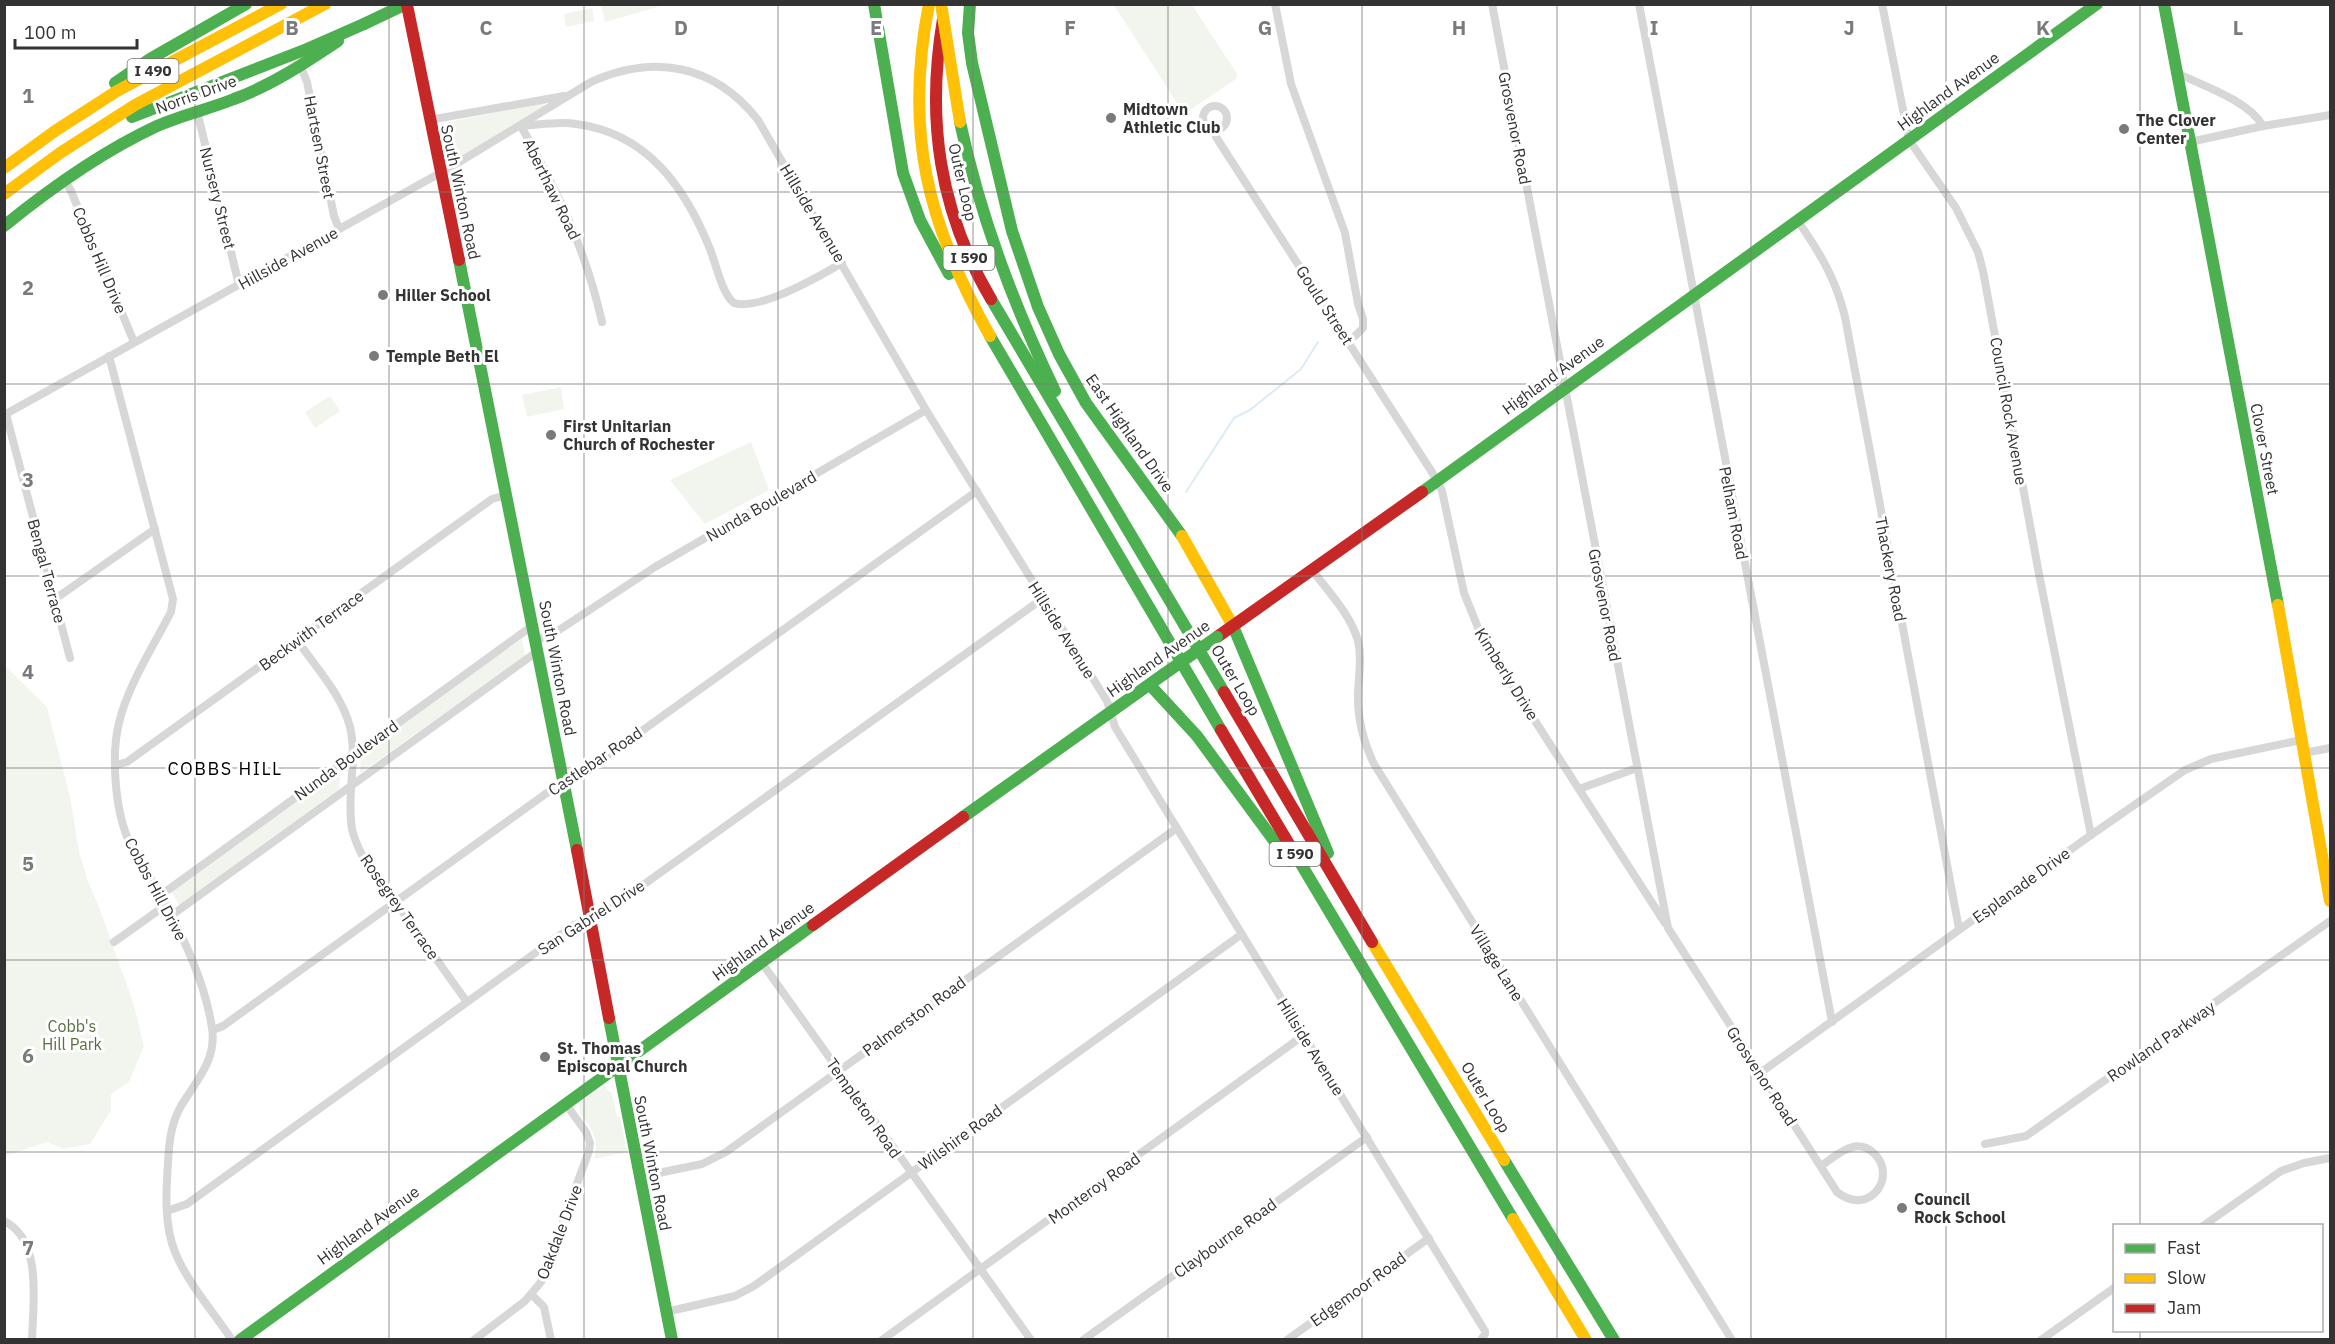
<svg xmlns="http://www.w3.org/2000/svg" width="2335" height="1344" font-family="'IBM Plex Sans',sans-serif">
<rect width="100%" height="100%" fill="#fff"/>
<g fill="#f1f5ed">
<polygon points="601,5 601,4 664,5 605,22"/>
<polygon points="1114,5 1192,5 1237,74 1236,79 1187,112 1182,111"/>
<polygon points="592,8 594,21 566,27 564,14"/>
<polygon points="543,103 544,106 455,160 451,160 445,126 449,122"/>
<polygon points="561,387 564,409 527,417 522,395"/>
<polygon points="330,396 340,411 315,428 305,412"/>
<polygon points="751,442 769,490 705,524 670,480"/>
<polygon points="522,639 525,656 360,773 361,753"/>
<polygon points="4,665 47,707 70,797 79,852 88,882 99,907 134,1005 144,1046 129,1082 111,1094 111,1110 90,1144 64,1149 47,1142 5,1156"/>
<polygon points="341,767 339,789 179,905 171,891"/>
<path d="M606,1085L607,1090L612,1093L617,1117H620L627,1152L594,1159C604,1126 574,1121 580,1102Z"/>
</g>
<g fill="none" stroke-linecap="round" stroke-linejoin="round">
<polyline stroke="#ddebf3" stroke-width="2" points="1186,492 1234,418 1250,410 1301,369 1318,342"/>
<g stroke="#d7d7d7" stroke-width="8">
<polyline points="1275,4 1291,84 1345,233 1358,304 1363,319 1363,328 1355,336"/>
<path d="M1492,4L1668,928L1837,1192C1871,1219 1901,1172 1870,1150C1866,1147 1858,1145 1853,1147C1842,1149 1830,1160 1821,1166"/>
<polyline points="1639,4 1832,1022"/>
<polyline points="1882,4 1909,140 1956,208 1978,252 1983,271 2039,574 2091,835"/>
<polyline points="300,65 307,82 334,216 339,229"/>
<path d="M2177,73C2203,86 2248,100 2263,126"/>
<circle cx="1215" cy="118" r="12"/>
<polyline points="197,111 239,285"/>
<polyline points="429,120 564,96"/>
<polyline points="1217,130 1216,137 1437,480 1442,491 1464,593 1483,640 1665,923"/>
<polyline points="2190,142 2263,126 2330,115"/>
<polyline points="64,179 71,191 134,342"/>
<path d="M1797,220C1819,251 1836,279 1845,317L1959,929"/>
<path d="M602,322C585,247 558,193 521,126C539,125 559,121 576,124C647,133 685,187 710,249C716,264 722,294 734,303C759,311 820,276 842,263"/>
<path d="M109,356L173,599L171,612C154,645 127,687 119,723C111,754 115,809 128,839C135,855 146,870 155,886C179,927 205,981 212,1028C217,1060 196,1081 181,1106C171,1123 169,1143 168,1163C166,1191 164,1225 175,1252C187,1282 214,1313 232,1340"/>
<polyline points="6,414 70,658"/>
<path d="M4,415L451,167L591,82C654,54 714,64 758,120L926,410L1107,701L1115,727L1485,1331V1334L1481,1340"/>
<path d="M1312,570C1328,591 1351,615 1358,641C1362,657 1359,675 1358,692C1357,718 1363,741 1374,764L1732,1340"/>
<polyline points="55,599 155,529"/>
<path d="M297,640C315,666 342,695 350,727C358,760 346,796 352,829C354,838 358,847 362,855L467,1002"/>
<polyline points="535,641 553,634 655,567 926,410"/>
<polyline points="2304,753 2330,748"/>
<polyline points="116,765 127,762 492,499 506,495"/>
<polyline points="1579,789 1637,768"/>
<polyline points="161,895 532,626"/>
<polyline points="172,915 538,651"/>
<polyline points="114,942 166,905"/>
<polyline points="762,963 1031,1340"/>
<polyline points="213,1030 223,1026 551,790 576,778 977,491"/>
<polyline points="1760,1073 2091,835 2185,770 2211,759 2301,740"/>
<polyline points="1985,1144 2026,1136 2330,921"/>
<polyline points="639,1177 702,1164 726,1152 1177,828"/>
<polyline points="167,1211 187,1204 574,925 604,913 1042,599"/>
<path d="M4,1221C43,1240 33,1303 32,1340"/>
<polyline points="2203,1226 2281,1171 2304,1163 2330,1158"/>
<polyline points="532,1295 544,1307 551,1340"/>
<polyline points="666,1312 735,1296 754,1286 1242,934"/>
<polyline points="474,1340 525,1301 541,1282 589,1151 590,1143 586,1132 565,1103"/>
<polyline points="882,1340 1304,1035"/>
<polyline points="1083,1340 1367,1137"/>
<polyline points="1287,1340 1429,1238"/>
<polyline points="2041,1340 2114,1288"/>
</g>
<g stroke="#4caf50" stroke-width="12">
<polyline points="874,4 903,173 920,220 949,274"/>
<polyline points="970,4 968,33 972,63 1012,231 1038,307 1059,354 1086,403 1182,536"/>
<polyline points="2164,4 2278,605"/>
<polyline points="364,24 406,4"/>
<polyline points="115,83 150,59 246,4"/>
<polyline points="132,117 307,49 364,24"/>
<path d="M960,122C980,216 1013,304 1055,391"/>
<path d="M4,226C52,187 101,152 157,126C182,115 209,109 234,99C272,85 305,63 338,41"/>
<polyline points="459,260 577,850"/>
<polyline points="991,299 1224,692"/>
<polyline points="990,336 1221,730"/>
<polyline points="1422,492 2097,4"/>
<polyline points="1233,626 1328,853"/>
<polyline points="1150,685 1197,736 1289,861"/>
<polyline points="963,817 1164,674"/>
<polyline points="1298,859 1513,1219"/>
<polyline points="609,1018 672,1340"/>
<polyline points="1504,1160 1614,1340"/>
<polyline points="240,1340 813,925"/>
</g>
<g stroke="#ffc107" stroke-width="12">
<path d="M929,4C904,131 927,224 990,336"/>
<polyline points="4,168 55,131 117,91 281,4"/>
<polyline points="4,194 60,153 135,105 325,4"/>
<polyline points="1182,536 1233,626"/>
<polyline points="2278,605 2330,901"/>
<polyline points="1372,942 1504,1160"/>
<polyline points="1513,1219 1586,1340"/>
</g>
<g stroke="#c62828" stroke-width="12">
<polyline points="407,5 459,260"/>
<path d="M943,19C926,119 939,211 991,299"/>
<polyline points="1217,637 1422,492"/>
<polyline points="1224,692 1372,942"/>
<polyline points="1221,730 1298,859"/>
<polyline points="577,850 609,1018"/>
<polyline points="813,925 963,817"/>
</g>
<polyline stroke="#4caf50" stroke-width="12" points="1164,674 1217,637"/>
<polyline stroke="#ffc107" stroke-width="12" points="941,4 960,122"/>
</g>
<path fill="none" stroke="#7a7a7a" stroke-width="1.5" stroke-opacity="0.55" d="M195,4V1340M389,4V1340M584,4V1340M778,4V1340M973,4V1340M1168,4V1340M1362,4V1340M1557,4V1340M1751,4V1340M1946,4V1340M2140,4V1226M4,192H2330M4,384H2330M4,576H2330M4,768H2330M4,960H2330M4,1152H2330M2140,1330V1340"/>
<g fill="#7a7a7a" stroke="#fff" stroke-width="2">
<circle cx="1111" cy="118" r="6"/>
<circle cx="2124" cy="129" r="6"/>
<circle cx="383" cy="295" r="6"/>
<circle cx="374" cy="356" r="6"/>
<circle cx="551" cy="435" r="6"/>
<circle cx="545" cy="1057" r="6"/>
<circle cx="1902" cy="1208" r="6"/>
</g>
<g text-anchor="middle" stroke-width="6" stroke-linejoin="round" paint-order="stroke">
<g fill="#fff" stroke="#707070" stroke-width="1.5">
<rect x="127.5" y="59" width="51" height="24" rx="4.5"/>
<rect x="943.5" y="246" width="51" height="24" rx="4.5"/>
<rect x="1269.5" y="842" width="51" height="24" rx="4.5"/>
</g>
<g font-size="15" font-weight="bold" fill="#333">
<text x="153" y="76">I 490</text>
<text x="969" y="263">I 590</text>
<text x="1295" y="859">I 590</text>
</g>
<g font-size="16" fill="#333" stroke="#fff">
<text transform="translate(1948 91) rotate(-36)" y="6">Highland Avenue</text>
<text transform="translate(196 94) rotate(-20)" y="6">Norris Drive</text>
<text transform="translate(1515 128) rotate(79)" y="6">Grosvenor Road</text>
<text transform="translate(320 147) rotate(79)" y="6">Hartsen Street</text>
<text transform="translate(963 182) rotate(77)" y="6">Outer Loop</text>
<text transform="translate(552 189) rotate(64)" y="6">Aberthaw Road</text>
<text transform="translate(461 192) rotate(78)" y="6">South Winton Road</text>
<text transform="translate(218 198) rotate(76)" y="6">Nursery Street</text>
<text transform="translate(813 213) rotate(59)" y="6">Hillside Avenue</text>
<text transform="translate(288 258) rotate(-29)" y="6">Hillside Avenue</text>
<text transform="translate(100 260) rotate(67)" y="6">Cobbs Hill Drive</text>
<text transform="translate(1325 305) rotate(57)" y="6">Gould Street</text>
<text transform="translate(1553 375) rotate(-36)" y="6">Highland Avenue</text>
<text transform="translate(2009 411) rotate(80)" y="6">Council Rock Avenue</text>
<text transform="translate(1130 433) rotate(55)" y="6">East Highland Drive</text>
<text transform="translate(2265 449) rotate(79)" y="6">Clover Street</text>
<text transform="translate(761 506) rotate(-30)" y="6">Nunda Boulevard</text>
<text transform="translate(1734 513) rotate(79)" y="6">Pelham Road</text>
<text transform="translate(1891 569) rotate(79)" y="6">Thackery Road</text>
<text transform="translate(47 571) rotate(75)" y="6">Bengal Terrace</text>
<text transform="translate(1605 605) rotate(79)" y="6">Grosvenor Road</text>
<text transform="translate(311 630) rotate(-36)" y="6">Beckwith Terrace</text>
<text transform="translate(1062 630) rotate(58)" y="6">Hillside Avenue</text>
<text transform="translate(1158 658) rotate(-35)" y="6">Highland Avenue</text>
<text transform="translate(558 668) rotate(79)" y="6">South Winton Road</text>
<text transform="translate(1507 674) rotate(58)" y="6">Kimberly Drive</text>
<text transform="translate(1236 680) rotate(59)" y="6">Outer Loop</text>
<text transform="translate(346 760) rotate(-36)" y="6">Nunda Boulevard</text>
<text transform="translate(595 761) rotate(-34)" y="6">Castlebar Road</text>
<text transform="translate(2021 885) rotate(-36)" y="6">Esplanade Drive</text>
<text transform="translate(156 889) rotate(62)" y="6">Cobbs Hill Drive</text>
<text transform="translate(400 907) rotate(55)" y="6">Rosegrey Terrace</text>
<text transform="translate(591 917) rotate(-33)" y="6">San Gabriel Drive</text>
<text transform="translate(763 941) rotate(-36)" y="6">Highland Avenue</text>
<text transform="translate(1497 963) rotate(58)" y="6">Village Lane</text>
<text transform="translate(914 1016) rotate(-36)" y="6">Palmerston Road</text>
<text transform="translate(2161 1041) rotate(-35)" y="6">Rowland Parkway</text>
<text transform="translate(1311 1047) rotate(58)" y="6">Hillside Avenue</text>
<text transform="translate(1762 1076) rotate(57)" y="6">Grosvenor Road</text>
<text transform="translate(1486 1097) rotate(59)" y="6">Outer Loop</text>
<text transform="translate(864 1108) rotate(55)" y="6">Templeton Road</text>
<text transform="translate(960 1137) rotate(-36)" y="6">Wilshire Road</text>
<text transform="translate(653 1163) rotate(79)" y="6">South Winton Road</text>
<text transform="translate(1094 1188) rotate(-36)" y="6">Monteroy Road</text>
<text transform="translate(368 1225) rotate(-36)" y="6">Highland Avenue</text>
<text transform="translate(559 1232) rotate(-69)" y="6">Oakdale Drive</text>
<text transform="translate(1225 1238) rotate(-36)" y="6">Claybourne Road</text>
<text transform="translate(1358 1289) rotate(-36)" y="6">Edgemoor Road</text>
</g>
<g font-size="16" font-weight="bold" fill="#333" stroke="#fff" text-anchor="start">
<text x="1123" y="115">Midtown<tspan x="1123" dy="18">Athletic Club</tspan></text>
<text x="2136" y="126">The Clover<tspan x="2136" dy="18">Center</tspan></text>
<text x="395" y="301">Hiller School</text>
<text x="386" y="362">Temple Beth El</text>
<text x="563" y="432">First Unitarian<tspan x="563" dy="18">Church of Rochester</tspan></text>
<text x="557" y="1054">St. Thomas<tspan x="557" dy="18">Episcopal Church</tspan></text>
<text x="1914" y="1205">Council<tspan x="1914" dy="18">Rock School</tspan></text>
</g>
<g font-size="16" fill="#56703f" stroke="#fff">
<text x="72" y="1032">Cobb's<tspan x="72" dy="18">Hill Park</tspan></text>
</g>
<g font-size="18" letter-spacing="1.5" fill="#000" stroke="#fff">
<text x="225" y="775">COBBS HILL</text>
</g>
</g>
<g font-size="20" text-anchor="middle" font-weight="bold" fill="#7a7a7a" stroke="#fff" stroke-width="6" stroke-linejoin="round" paint-order="stroke">
<text x="292" y="35">B</text>
<text x="486" y="35">C</text>
<text x="681" y="35">D</text>
<text x="876" y="35">E</text>
<text x="1070" y="35">F</text>
<text x="1265" y="35">G</text>
<text x="1459" y="35">H</text>
<text x="1654" y="35">I</text>
<text x="1849" y="35">J</text>
<text x="2043" y="35">K</text>
<text x="2238" y="35">L</text>
<text x="28" y="103">1</text>
<text x="28" y="295">2</text>
<text x="28" y="487">3</text>
<text x="28" y="679">4</text>
<text x="28" y="871">5</text>
<text x="28" y="1063">6</text>
<text x="28" y="1255">7</text>
</g>
<rect width="2335" height="1344" fill="none" stroke="#333333" stroke-width="12"/>
<rect x="2113" y="1224" width="210" height="108" fill="#ffffff" stroke="#adadad" stroke-width="1.5"/>
<rect x="2125" y="1244" width="30" height="9" fill="#4caf50" stroke="#adadad" stroke-width="1.5"/>
<text x="2167" y="1254" font-size="18" fill="#333333">Fast</text>
<rect x="2125" y="1274" width="30" height="9" fill="#ffc107" stroke="#adadad" stroke-width="1.5"/>
<text x="2167" y="1284" font-size="18" fill="#333333">Slow</text>
<rect x="2125" y="1304" width="30" height="9" fill="#c62828" stroke="#adadad" stroke-width="1.5"/>
<text x="2167" y="1314" font-size="18" fill="#333333">Jam</text>
<path d="M15 39v9h122v-9" fill="none" stroke="#333333" stroke-width="3"/>
<text x="24" y="39" font-size="18" fill="#333333" stroke="#ffffff" stroke-width="4.5" paint-order="stroke">100 m</text>
</svg>
